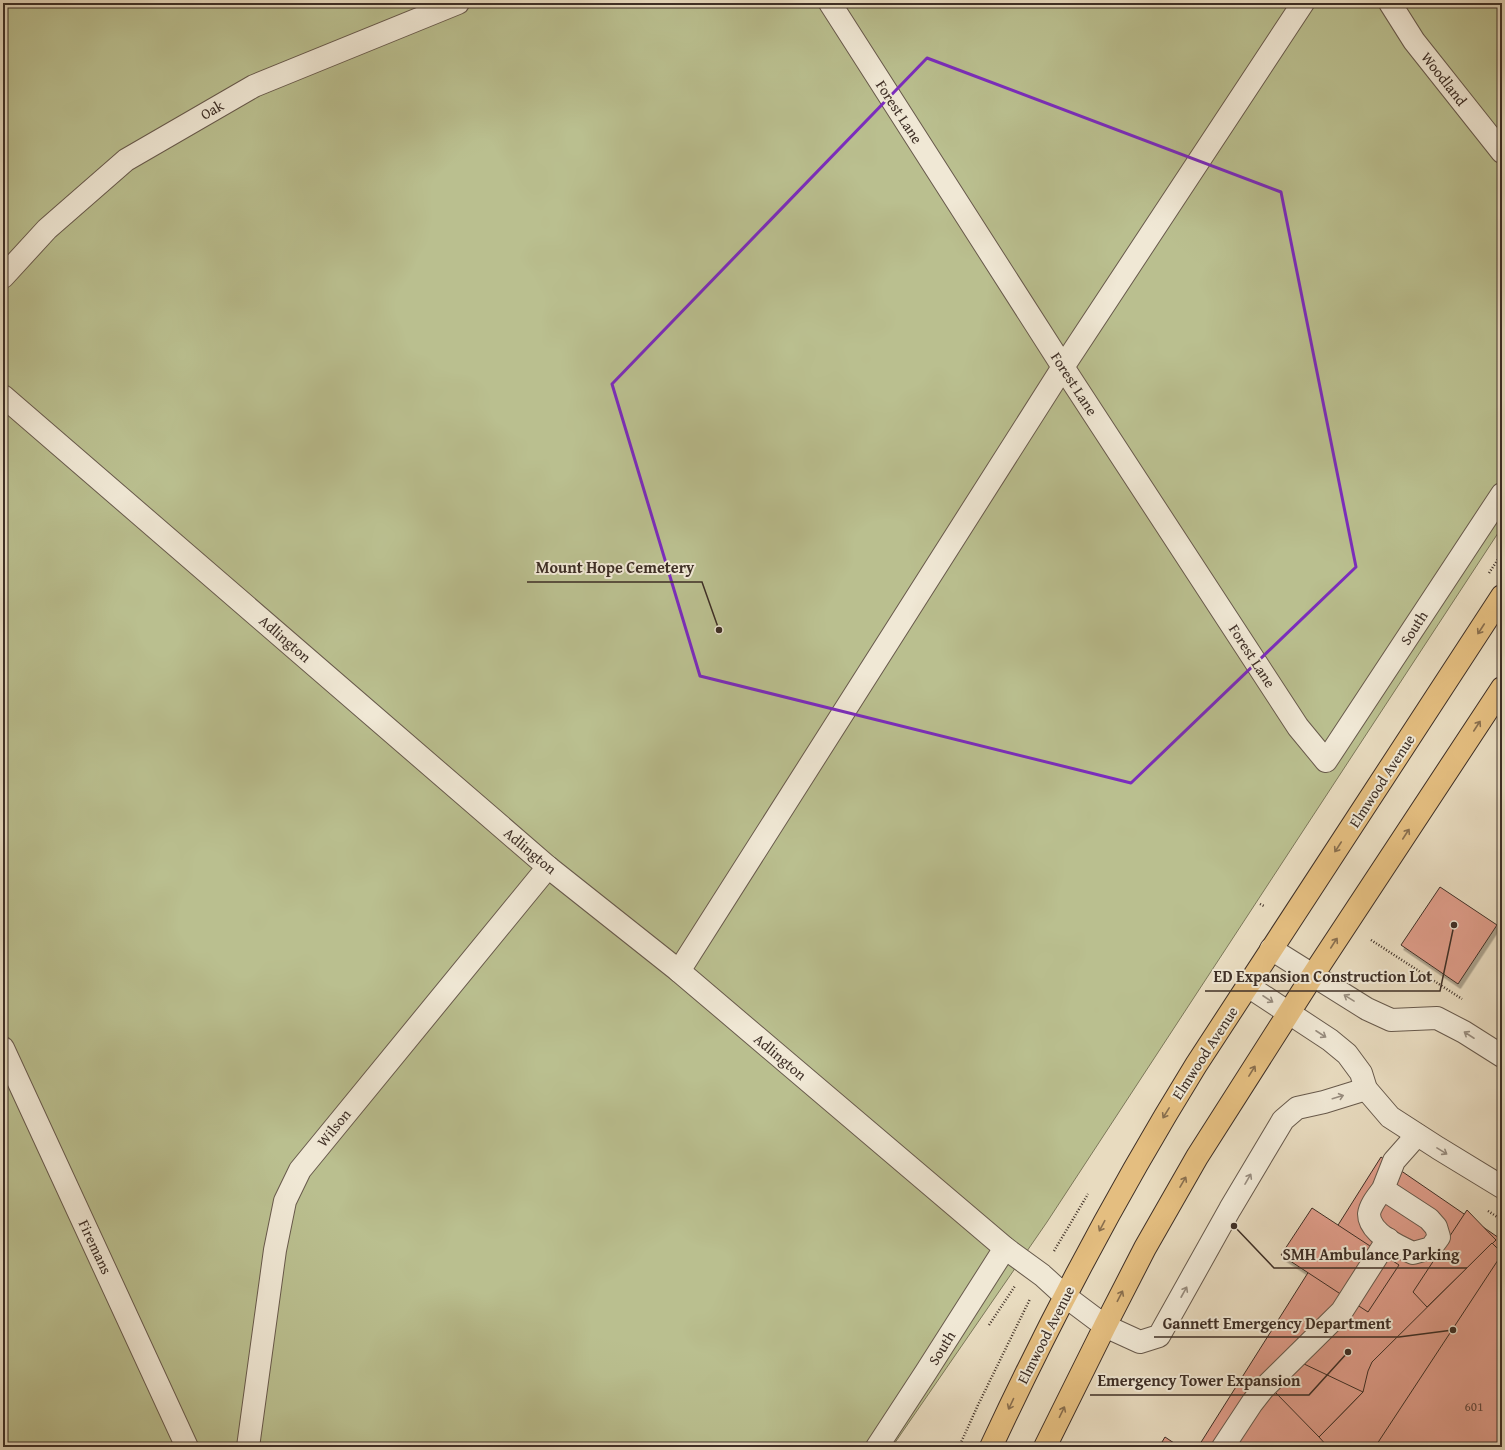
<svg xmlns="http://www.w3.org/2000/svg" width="1505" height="1450" font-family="'Gentium Book Plus',serif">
<defs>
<filter id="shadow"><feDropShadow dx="2.5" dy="4.5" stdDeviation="0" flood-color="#0004"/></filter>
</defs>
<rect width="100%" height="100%" fill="#e8dbbf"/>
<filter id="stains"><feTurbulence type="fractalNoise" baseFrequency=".005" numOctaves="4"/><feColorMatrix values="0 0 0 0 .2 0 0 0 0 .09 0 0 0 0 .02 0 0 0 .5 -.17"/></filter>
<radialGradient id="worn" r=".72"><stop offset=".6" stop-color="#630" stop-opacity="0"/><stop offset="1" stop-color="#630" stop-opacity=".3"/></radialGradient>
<polygon fill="#babf8f" stroke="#7c775a" points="3,3 1502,3 1502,527 1047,1222 892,1447 3,1447"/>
<g fill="#df9d8a" stroke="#3e2f26" filter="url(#shadow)">
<polygon points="1440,887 1497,925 1458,984 1401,945"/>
<polygon points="1381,1157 1502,1240 1502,1257 1375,1447 1198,1447"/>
<polygon points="1312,1208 1399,1265 1368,1312 1281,1255"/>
<polygon points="1467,1210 1496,1240 1427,1307 1413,1292"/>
<polygon points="1492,1243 1502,1253 1502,1447 1328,1447 1319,1437 1363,1392 1368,1371 1372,1362"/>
<polygon points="1502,1254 1502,1447 1375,1447"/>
<polygon points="1302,1363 1363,1392 1319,1437 1274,1391"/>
<polygon points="1165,1437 1180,1447 1159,1447"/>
</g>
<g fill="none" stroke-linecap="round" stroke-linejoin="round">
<g stroke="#685a4c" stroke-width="24">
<g id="minor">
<polyline points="830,3 1063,367 1298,727 1326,761 1502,494"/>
<polyline points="1390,3 1414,41 1502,152"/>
<polyline points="3,277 47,229 126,160 254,86 458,3"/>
<polyline points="3,396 548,867 679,971 1005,1248 1042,1275 1065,1296 1105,1326 1140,1342 1159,1336 1230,1209 1283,1120 1297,1108 1324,1102 1366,1089"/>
<polyline points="1271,949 1367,1009 1391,1020 1437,1018 1464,1032 1502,1056"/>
<polyline points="679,971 1063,367 1303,3"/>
<polyline points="1248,986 1330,1040 1347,1054 1361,1073 1366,1089 1390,1117 1438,1148 1502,1187"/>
<polyline points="3,1048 187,1447"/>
<path d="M1383,1189C1378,1196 1370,1205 1369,1214C1369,1233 1399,1247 1413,1253L1431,1248L1439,1237L1436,1227L1429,1219L1383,1189L1394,1161L1417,1135"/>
<polyline points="248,1447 275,1250 285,1201 300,1170 548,867"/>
<polyline points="877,1447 926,1372 1005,1248"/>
<polyline points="1223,1447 1252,1403 1263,1389 1342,1311 1388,1239"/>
</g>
</g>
<g stroke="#3e2f26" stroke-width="24">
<g id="major">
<path d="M991,1447C1052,1316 1120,1188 1196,1065L1502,596"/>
<polyline points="1045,1447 1105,1326 1145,1248 1197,1157 1313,975 1502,688"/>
</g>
</g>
<g stroke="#3e2f26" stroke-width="2.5" stroke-dasharray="1 2" stroke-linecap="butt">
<polyline points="1489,573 1502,553"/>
<polyline points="1260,904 1264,906"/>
<polyline points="1371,940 1462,999"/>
<polyline points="1488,1211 1502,1220"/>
<polyline points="1054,1251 1088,1194"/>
<polyline points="989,1325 1015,1286"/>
<polyline points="959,1447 978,1405 1030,1299"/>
</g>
<use href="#minor" stroke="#f0e8d5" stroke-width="22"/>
<use href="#major" stroke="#e4be80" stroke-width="22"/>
</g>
<defs><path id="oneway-shaft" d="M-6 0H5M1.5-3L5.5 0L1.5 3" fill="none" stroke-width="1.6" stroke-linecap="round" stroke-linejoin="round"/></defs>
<g stroke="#896f4e">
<use href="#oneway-shaft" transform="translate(1481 629) rotate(123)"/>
<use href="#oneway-shaft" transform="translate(1477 726) rotate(-57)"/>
<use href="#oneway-shaft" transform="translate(1406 834) rotate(-57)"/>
<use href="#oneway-shaft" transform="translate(1338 847) rotate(123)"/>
<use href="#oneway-shaft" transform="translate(1334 943) rotate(-57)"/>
<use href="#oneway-shaft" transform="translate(1252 1071) rotate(-58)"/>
<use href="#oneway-shaft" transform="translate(1166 1113) rotate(122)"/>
<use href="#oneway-shaft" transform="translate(1183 1182) rotate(-60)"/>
<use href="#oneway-shaft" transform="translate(1102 1226) rotate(118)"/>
<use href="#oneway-shaft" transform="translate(1120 1296) rotate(-63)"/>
<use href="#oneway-shaft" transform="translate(1011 1404) rotate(115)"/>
<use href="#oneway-shaft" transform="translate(1062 1412) rotate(-64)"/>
</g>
<g stroke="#978c7e">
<use href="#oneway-shaft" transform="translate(1349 998) rotate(-148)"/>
<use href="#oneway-shaft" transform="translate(1268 999) rotate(33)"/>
<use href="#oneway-shaft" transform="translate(1321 1034) rotate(33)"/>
<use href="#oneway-shaft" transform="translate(1469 1035) rotate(-147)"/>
<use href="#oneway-shaft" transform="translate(1338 1097) rotate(-17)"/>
<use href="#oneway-shaft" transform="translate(1442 1151) rotate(32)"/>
<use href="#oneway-shaft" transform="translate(1248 1179) rotate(-60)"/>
<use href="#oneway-shaft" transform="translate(1184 1292) rotate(-61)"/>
</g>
<path fill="none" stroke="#7b2cbf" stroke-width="3" stroke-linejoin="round" d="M927,58L1281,192L1356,567L1131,783L700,676L612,384Z"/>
<g text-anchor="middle" stroke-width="4" stroke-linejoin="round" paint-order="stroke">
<g font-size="13" fill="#664a3f">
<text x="1474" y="1411">601</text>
</g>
<g font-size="15" fill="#3e2f26" stroke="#f0e8d5">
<text transform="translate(1444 79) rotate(52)" y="5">Woodland</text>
<text transform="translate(212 110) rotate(-30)" y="5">Oak</text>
<text transform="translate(899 112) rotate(57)" y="5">Forest Lane</text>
<text transform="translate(1074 384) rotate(57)" y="5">Forest Lane</text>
<text transform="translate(1414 628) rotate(-57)" y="5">South</text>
<text transform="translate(285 639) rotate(41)" y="5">Adlington</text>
<text transform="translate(1252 656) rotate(57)" y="5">Forest Lane</text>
<text transform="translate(1382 781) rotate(-57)" y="5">Elmwood Avenue</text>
<text transform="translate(530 851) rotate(40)" y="5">Adlington</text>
<text transform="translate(1205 1053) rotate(-57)" y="5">Elmwood Avenue</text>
<text transform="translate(780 1057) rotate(40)" y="5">Adlington</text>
<text transform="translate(334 1128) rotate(-51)" y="5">Wilson</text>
<text transform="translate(95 1247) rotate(65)" y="5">Firemans</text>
<text transform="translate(1046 1335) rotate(-63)" y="5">Elmwood Avenue</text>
<text transform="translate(942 1348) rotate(-58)" y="5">South</text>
</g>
</g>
<path fill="none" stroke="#3e2f26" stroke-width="1.5" d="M719 630L702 582H527M1454 925L1440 991H1205M1234 1226L1274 1268H1467M1453 1330L1399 1337H1154M1348 1352L1309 1395H1090"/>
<g fill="#3e2f26" stroke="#f0e8d5" stroke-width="1.5">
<circle cx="719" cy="630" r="4"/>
<circle cx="1454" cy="925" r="4"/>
<circle cx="1234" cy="1226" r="4"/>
<circle cx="1453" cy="1330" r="4"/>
<circle cx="1348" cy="1352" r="4"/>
</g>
<g font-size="16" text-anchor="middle" font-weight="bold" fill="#3e2f26" stroke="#f0e8d5" stroke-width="4" stroke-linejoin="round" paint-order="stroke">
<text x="615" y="573">Mount Hope Cemetery</text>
<text x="1323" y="982">ED Expansion Construction Lot</text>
<text x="1371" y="1260">SMH Ambulance Parking</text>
<text x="1277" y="1329">Gannett Emergency Department</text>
<text x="1199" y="1386">Emergency Tower Expansion</text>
</g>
<rect width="1505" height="1450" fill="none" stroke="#e8dbbf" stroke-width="16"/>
<rect x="4" y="4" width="1497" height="1442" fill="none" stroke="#3e2f26" stroke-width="2"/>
<rect x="8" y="8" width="1489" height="1434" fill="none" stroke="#3e2f26"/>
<rect width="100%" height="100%" filter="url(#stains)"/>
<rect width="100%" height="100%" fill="url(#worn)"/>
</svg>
